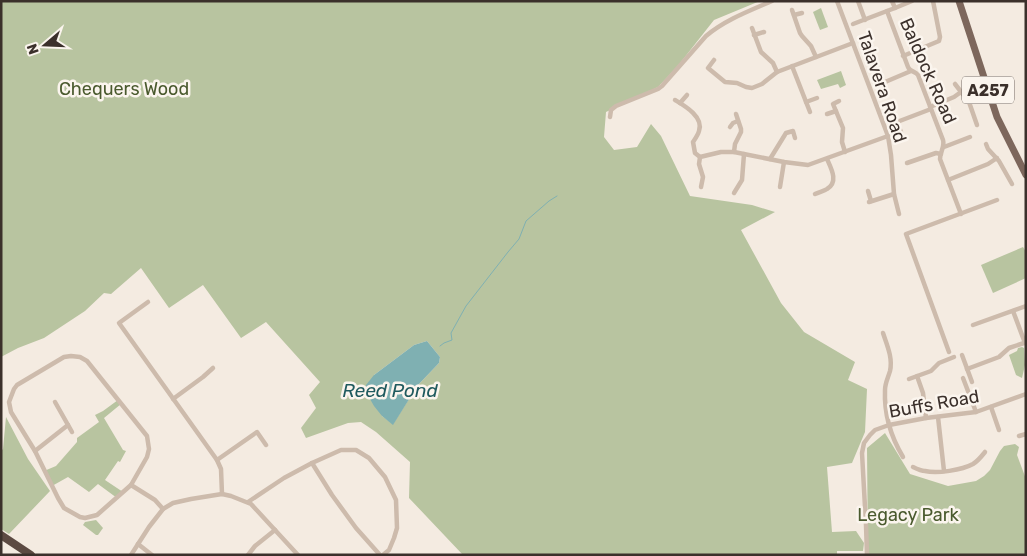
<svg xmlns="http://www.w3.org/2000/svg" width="1027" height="556" font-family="Rubik,sans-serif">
<rect width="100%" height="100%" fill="#f4ebe1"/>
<g fill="#b8c4a0" fill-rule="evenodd">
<path d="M1,1H760L714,20L677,67L658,87L606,112L604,137L614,150L637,147L651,124L661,136L690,196L752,205L775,212L741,230L781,303L804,332L855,362L848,380L867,389L865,432L852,463L827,467L832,532L856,531L864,543L863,551H837V555H463L409,498L410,462L376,432L361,422L348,423L306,438L301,428L316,408L309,395L320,382L266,322L241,338L203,285L169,308L141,268L111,294L104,293L85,311L44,338L18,348L1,357ZM427,341L440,357L439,363L418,385L393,424L382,416L374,375L414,345Z"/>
<polygon points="821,8 828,27 820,30 813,12"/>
<polygon points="841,71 846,85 840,88 838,84 821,89 817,80"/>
<polygon points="1023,247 1026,252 1026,278 993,293 981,265"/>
<polygon points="1022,347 1024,348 1025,365 1022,378 1016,375 1009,355 1017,351 1018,348"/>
<polygon points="118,400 121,404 104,418 123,450 126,451 120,462 118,461 105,480 123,492 117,498 98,484 89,492 68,477 52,486 44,471 56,466 77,442 77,438 99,422 95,415 103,411"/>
<polygon points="6,417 28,459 50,491 9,534 1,529 1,451 3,449"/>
<polygon points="885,433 910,474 948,486 976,481 984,476 990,470 1000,451 1004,446 1015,444 1019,447 1017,455 1026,479 1026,555 868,555 867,448"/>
<polygon points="96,520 103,528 98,535 96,535 83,525 85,522"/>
</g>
<polygon fill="#7fb0b2" points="427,341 440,357 439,363 418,385 393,425 382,416 374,406 366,392 366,385 374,375 414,345"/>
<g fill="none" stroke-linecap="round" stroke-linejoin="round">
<polyline stroke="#7fb0b2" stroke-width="1" points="440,346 444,343 452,340 451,333 466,306 508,252 519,239 526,221 549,201 557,196"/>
<g stroke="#cdbbac" stroke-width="4.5">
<polyline points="837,1 888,136 891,155 894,194 899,214"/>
<polyline points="858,1 865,20"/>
<path d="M892,1L895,8L887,11L908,67C910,72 915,71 918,75L943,140C945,147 940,152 940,159L961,214"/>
<polyline points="895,8 912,1"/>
<polyline points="792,10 800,33 802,36 811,46 816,57"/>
<polyline points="794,15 802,13"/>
<polyline points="853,24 887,11"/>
<polyline points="752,28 761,52 773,63 777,72"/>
<polyline points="754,35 764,32"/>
<polyline points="903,56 939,41 940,37 933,1"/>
<polyline points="714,60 708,68 725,82 737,83 746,87 752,88 762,84 777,72 853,43"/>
<polyline points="792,66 810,112"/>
<polyline points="955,84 969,102 977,125"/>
<polyline points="878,85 911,71"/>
<path d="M675,100C685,106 704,117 699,131C698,135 695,139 693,142L695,153L700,157L699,164L703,177L701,187"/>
<polyline points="839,101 833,104 843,128 842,142 845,152"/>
<polyline points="806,102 817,98"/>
<polyline points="680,103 687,95"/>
<polyline points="930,107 954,97 961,92"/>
<polyline points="892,108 902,135"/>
<polyline points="827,114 836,111"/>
<path d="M610,117L611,110L616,106L658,89L662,86L706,36C725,20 749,11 772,1"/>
<polyline points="897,122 931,109"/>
<polyline points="730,127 733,123 738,121"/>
<polyline points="986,144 988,149 999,161 1012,184"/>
<polyline points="944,147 970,137"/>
<polyline points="734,152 735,144 741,132 741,129 736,114"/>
<polyline points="700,157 721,152 734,152 784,162 808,165 888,136"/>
<polyline points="770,159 786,133 793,131 795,138"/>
<polyline points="907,163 936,153 941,154"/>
<polyline points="948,180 988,164 997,158"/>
<polyline points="780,187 784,162"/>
<polyline points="868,191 871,201"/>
<polyline points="734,193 742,180 744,154"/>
<path d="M815,194C819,192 824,191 827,189C839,182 831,168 827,159"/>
<polyline points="869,202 894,194"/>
<polyline points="148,302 119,323 217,460 221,469 222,494"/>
<polyline points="1013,311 1025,343"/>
<polyline points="973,325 1026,306"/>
<path d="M883,333C887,345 893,358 890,371C888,378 885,383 885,390C884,414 891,437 903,457"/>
<polyline points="949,352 906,234 997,200"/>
<polyline points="962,355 972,382"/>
<polygon points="71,356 80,357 87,361 147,436 149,449 147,457 131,485 97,515 85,518 80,517 64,508 58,498 35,451 11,412 9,402 14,389 17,385 64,357"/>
<polyline points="967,369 999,357 1009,348 1024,343"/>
<polyline points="917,376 923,393 926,418"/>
<polyline points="963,378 976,412"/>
<polyline points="909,379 931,371 939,363 954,357"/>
<polyline points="173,399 203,377 213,368"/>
<polyline points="55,402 72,432"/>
<polyline points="991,407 999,430"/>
<polyline points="938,417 944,471"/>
<polyline points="1019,436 1026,434"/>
<polyline points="35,451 68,425"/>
<polyline points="217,460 257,432 266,445"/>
<polyline points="312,463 332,495 356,528 380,555"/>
<path d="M913,467C917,469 921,471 925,471C937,474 962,470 973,464C978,461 981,457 985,452"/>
<polyline points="131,485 155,500 163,509"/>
<polyline points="248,502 284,478 312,463 341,450 356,450 369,458 385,477 396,500 397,528 394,538 389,550 383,555"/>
<polyline points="138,544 152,555"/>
<polyline points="131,555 149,527 163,509 173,503 191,499 222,494 231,496 251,504 298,555"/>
<polyline points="248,555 255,546 275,530"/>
<polyline points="867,555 866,525 862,453 864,443 870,435 875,430 889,425 926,418 976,412 1026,394"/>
</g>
<polyline stroke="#7d675c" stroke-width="7" points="959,1 997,117 1026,175"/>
<polyline stroke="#5c4a42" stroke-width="8" points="1,535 31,555"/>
</g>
<g text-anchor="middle" stroke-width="5" stroke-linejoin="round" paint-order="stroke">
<rect fill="#fbf5ee" stroke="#756b66" stroke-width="1" x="962" y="76.5" width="52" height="27" rx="4"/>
<g font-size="16" font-weight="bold" fill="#3b302b">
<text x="988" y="96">A257</text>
</g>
<g font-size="18" fill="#3b302b" stroke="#fbf5ee">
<text transform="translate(928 71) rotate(66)" y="6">Baldock Road</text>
<text transform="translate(882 87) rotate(71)" y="6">Talavera Road</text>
<text transform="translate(934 404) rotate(-10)" y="6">Buffs Road</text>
</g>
<g font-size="18" fill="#4a5a2e" stroke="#fbf5ee">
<text x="124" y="95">Chequers Wood</text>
<text x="908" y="521">Legacy Park</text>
</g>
<g font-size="19" font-style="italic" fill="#1f5a5e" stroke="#fbf5ee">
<text x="390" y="397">Reed Pond</text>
</g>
</g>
<rect width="1027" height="556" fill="none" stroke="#3b302b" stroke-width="5"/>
<g transform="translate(45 45) rotate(251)" stroke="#fbf5ee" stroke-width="4" paint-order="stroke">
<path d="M0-4L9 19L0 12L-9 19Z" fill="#3b302b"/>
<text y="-8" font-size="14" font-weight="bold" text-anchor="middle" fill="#3b302b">N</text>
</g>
</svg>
